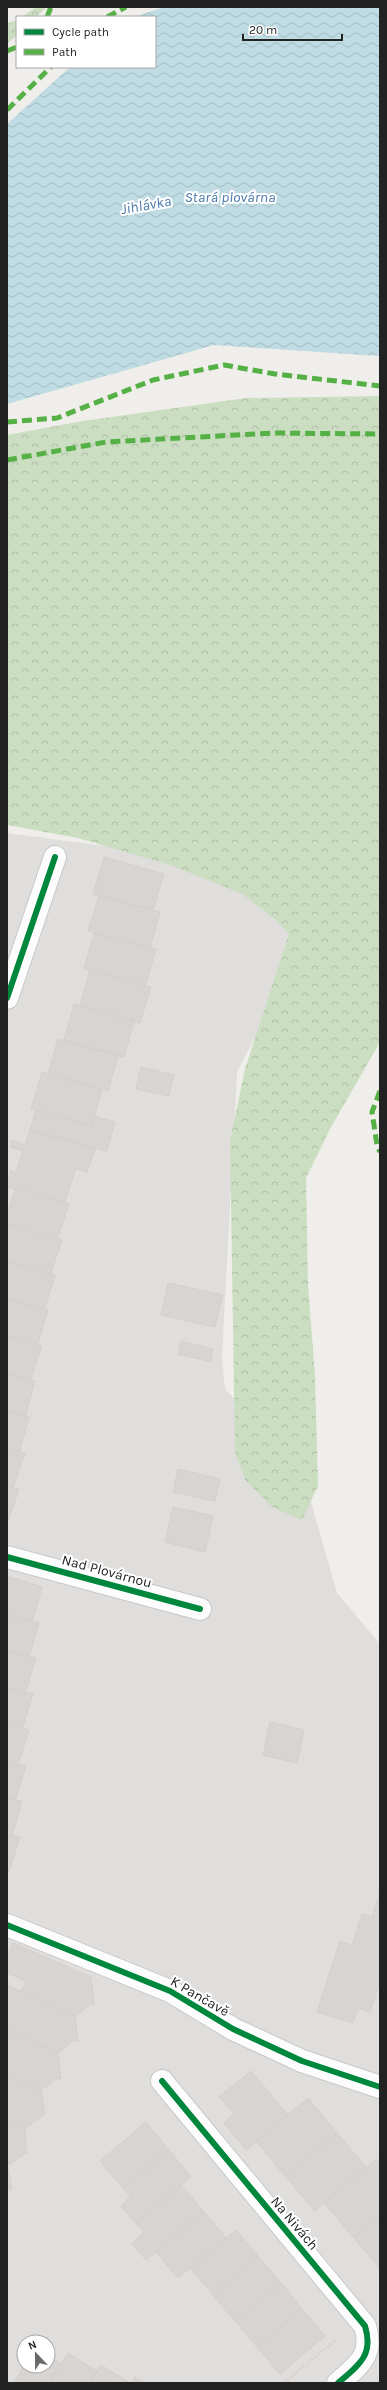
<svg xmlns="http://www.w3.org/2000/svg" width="387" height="2390" font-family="Karla,sans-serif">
<defs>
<pattern id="forest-crowns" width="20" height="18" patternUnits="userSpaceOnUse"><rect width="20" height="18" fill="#cbdec1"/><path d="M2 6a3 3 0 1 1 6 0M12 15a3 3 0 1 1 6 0" fill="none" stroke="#aebea6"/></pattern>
<pattern id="water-waves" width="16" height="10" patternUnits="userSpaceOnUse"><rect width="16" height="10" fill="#bfdbe3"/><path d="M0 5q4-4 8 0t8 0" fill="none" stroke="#a4bcc2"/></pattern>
</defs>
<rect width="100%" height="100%" fill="#f0eeeb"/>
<path fill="#dfdedc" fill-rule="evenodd" d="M7,833L195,858L323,908L237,1072L222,1358L225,1389L303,1474L337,1593L380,1644V2383H7ZM24,2342H48V2366H24Z"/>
<g fill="url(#forest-crowns)">
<polygon points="36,7 47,7 36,17 22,17"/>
<polygon points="17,20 17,35 7,44 7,23"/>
<polygon points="380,396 380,1042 330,1129 306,1178 308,1284 315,1376 318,1486 302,1520 272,1507 245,1480 235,1452 230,1141 245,1069 289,934 277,921 242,894 173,866 78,838 7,825 7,435 83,421 246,398"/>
</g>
<polygon fill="url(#water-waves)" points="164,7 380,7 380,356 214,345 7,404 7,124 70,67 155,67 155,17 134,17"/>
<g fill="#d7d4d2" stroke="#d3d0cc">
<polygon points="104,857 164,874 153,910 93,894"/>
<polygon points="99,896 160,912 150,948 88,931"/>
<polygon points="94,933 156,949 145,986 84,969"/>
<polygon points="90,970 151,987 140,1023 80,1006"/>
<polygon points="74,1004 134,1021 124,1057 64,1040"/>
<polygon points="58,1039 118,1056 108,1091 48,1074"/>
<polygon points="141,1067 174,1075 169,1096 136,1089"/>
<polygon points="42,1072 102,1090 91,1126 31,1109"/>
<polygon points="36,1110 91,1126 94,1116 115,1122 107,1151 30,1130"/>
<polygon points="30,1130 95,1149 87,1172 76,1168 64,1204 7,1187 11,1171 16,1173 23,1151 10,1147 12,1140 25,1145"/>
<polygon points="16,1188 69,1204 57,1240 7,1225 7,1208 9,1208"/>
<polygon points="8,1224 62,1240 50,1275 7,1261"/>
<polygon points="7,1261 55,1275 44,1311 7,1299"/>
<polygon points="168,1283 223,1295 215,1327 161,1315"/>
<polygon points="7,1299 48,1310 37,1346 7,1336"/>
<polygon points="7,1336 42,1346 30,1381 7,1373"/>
<polygon points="181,1341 213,1349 211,1362 178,1354"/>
<polygon points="7,1373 35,1381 25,1417 7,1411"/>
<polygon points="7,1411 29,1417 19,1453 7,1449"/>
<polygon points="7,1449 25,1453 13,1488 7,1486"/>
<polygon points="178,1469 220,1479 215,1501 173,1492"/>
<polygon points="7,1486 19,1489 7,1524"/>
<polygon points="173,1507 213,1516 205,1552 165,1542"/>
<polygon points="7,1576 42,1587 32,1623 7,1615"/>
<polygon points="7,1615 39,1623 29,1658 7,1651"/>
<polygon points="7,1651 36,1658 25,1694 7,1688"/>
<polygon points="7,1688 33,1694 22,1729 7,1724"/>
<polygon points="270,1722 304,1730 297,1763 263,1755"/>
<polygon points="7,1724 29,1730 18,1765 7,1762"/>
<polygon points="7,1762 26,1766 15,1802 7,1799"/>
<polygon points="7,1799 22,1801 12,1836 7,1834"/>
<polygon points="7,1834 20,1837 8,1874 7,1874"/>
<polygon points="380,1892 380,1981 370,2012 358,2008 353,2023 317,2012 340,1941 352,1945 362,1914 372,1917"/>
<polygon points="13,1943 91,1977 94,2005 91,2004 75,2016 21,1993 26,1981 7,1973 7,1957"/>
<polygon points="7,1985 75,2016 78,2042 74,2040 58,2053 7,2030 10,2018 7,2017"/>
<polygon points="7,2030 58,2053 61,2079 58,2078 41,2090 7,2075"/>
<polygon points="251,2071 288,2115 246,2150 224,2123 234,2114 219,2097"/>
<polygon points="7,2075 41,2090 45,2114 25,2128 7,2119"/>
<polygon points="308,2098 337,2133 285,2176 256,2141"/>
<polygon points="7,2119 25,2128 26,2151 28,2152 8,2165"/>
<polygon points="146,2122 169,2150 123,2188 100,2161"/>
<polygon points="337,2133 366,2167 315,2211 285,2176"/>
<polygon points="169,2150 191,2177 136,2223 121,2206 131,2197 123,2188"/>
<polygon points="376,2159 380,2164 380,2216 354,2238 324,2203"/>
<polygon points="7,2164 12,2188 11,2190 7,2190"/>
<polygon points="181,2185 204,2212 146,2260 132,2243 144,2232 136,2223"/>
<polygon points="204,2212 226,2238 178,2278 156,2252"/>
<polygon points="380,2216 380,2268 354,2238"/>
<polygon points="236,2230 258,2256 213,2295 190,2268"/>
<polygon points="258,2256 281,2283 235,2321 213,2295"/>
<polygon points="281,2283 302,2309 257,2347 235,2321"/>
<polygon points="302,2309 325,2336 280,2374 257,2347"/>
<polygon points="68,2353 97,2371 90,2383 49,2383"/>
<polygon points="48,2356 61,2364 49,2383 14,2383 24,2366 48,2366"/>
<polygon points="101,2365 130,2383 90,2383"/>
<polygon points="135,2377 144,2383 131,2383"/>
</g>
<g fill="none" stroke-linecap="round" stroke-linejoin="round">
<g stroke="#c9c8c7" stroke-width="24">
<g id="minor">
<polyline points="7,998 55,857"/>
<polyline points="7,1557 200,1609"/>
<polyline points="7,1925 170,1991 233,2029 302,2061 380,2087"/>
<path d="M162,2081L365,2326C374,2355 359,2365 338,2383"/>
</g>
</g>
<polyline stroke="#dccecd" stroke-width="2.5" stroke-dasharray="2 2" stroke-linecap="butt" points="284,2383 337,2339"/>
<use href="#minor" stroke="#fdfcfc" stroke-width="22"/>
<g stroke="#55b145" stroke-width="5" stroke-dasharray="10 5" stroke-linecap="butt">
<polyline points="47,17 51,7"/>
<polyline points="107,17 126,7"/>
<polyline points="7,51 17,47"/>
<polyline points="7,110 51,67"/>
<polyline points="7,422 57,418 153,380 224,365 275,374 380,386"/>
<polyline points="7,460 106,442 274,433 380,434"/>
<polyline points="380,1091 372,1112 377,1145 380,1152"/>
</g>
<g stroke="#fff" stroke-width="8">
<g id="cycleway">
<polyline points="7,998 55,857"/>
<polyline points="7,1557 200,1609"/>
<polyline points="7,1925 170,1991 233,2029 302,2061 380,2087"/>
<path d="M162,2081L365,2326C374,2355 359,2365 338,2383"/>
</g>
</g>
<use href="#cycleway" stroke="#00873e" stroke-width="6"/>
</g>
<g text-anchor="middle" stroke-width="4" stroke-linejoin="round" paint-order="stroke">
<g font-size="14" fill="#222" stroke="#fff">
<text transform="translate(107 1571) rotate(15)" y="5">Nad Plovárnou</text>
<text transform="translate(200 1996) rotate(30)" y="5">K Pančavě</text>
<text transform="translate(295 2223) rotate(50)" y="5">Na Nivách</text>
</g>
<g font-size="15" font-style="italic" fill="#4a7aab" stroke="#fff">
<text x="230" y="202">Stará plovárna</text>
<text transform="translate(146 205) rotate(-10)" y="5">Jihlávka</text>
</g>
</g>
<rect width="387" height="2390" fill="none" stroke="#222222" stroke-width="16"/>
<rect x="16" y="16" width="140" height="52" fill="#ffffff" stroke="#a7a7a7"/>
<rect x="24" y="29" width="20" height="6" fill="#00873e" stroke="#a7a7a7"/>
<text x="52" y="36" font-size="12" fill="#222222">Cycle path</text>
<rect x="24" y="49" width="20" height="6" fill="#55b145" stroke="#a7a7a7"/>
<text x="52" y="56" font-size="12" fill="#222222">Path</text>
<g transform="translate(36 2354) rotate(338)"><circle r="19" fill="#ffffff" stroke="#a7a7a7"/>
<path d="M0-3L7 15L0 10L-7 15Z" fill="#6a6968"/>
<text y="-6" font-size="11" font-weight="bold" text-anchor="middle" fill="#222222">N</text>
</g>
<path d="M243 34v6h99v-6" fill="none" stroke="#222222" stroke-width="2"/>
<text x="249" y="34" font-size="12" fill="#222222" stroke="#ffffff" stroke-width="3" paint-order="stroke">20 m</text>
</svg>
